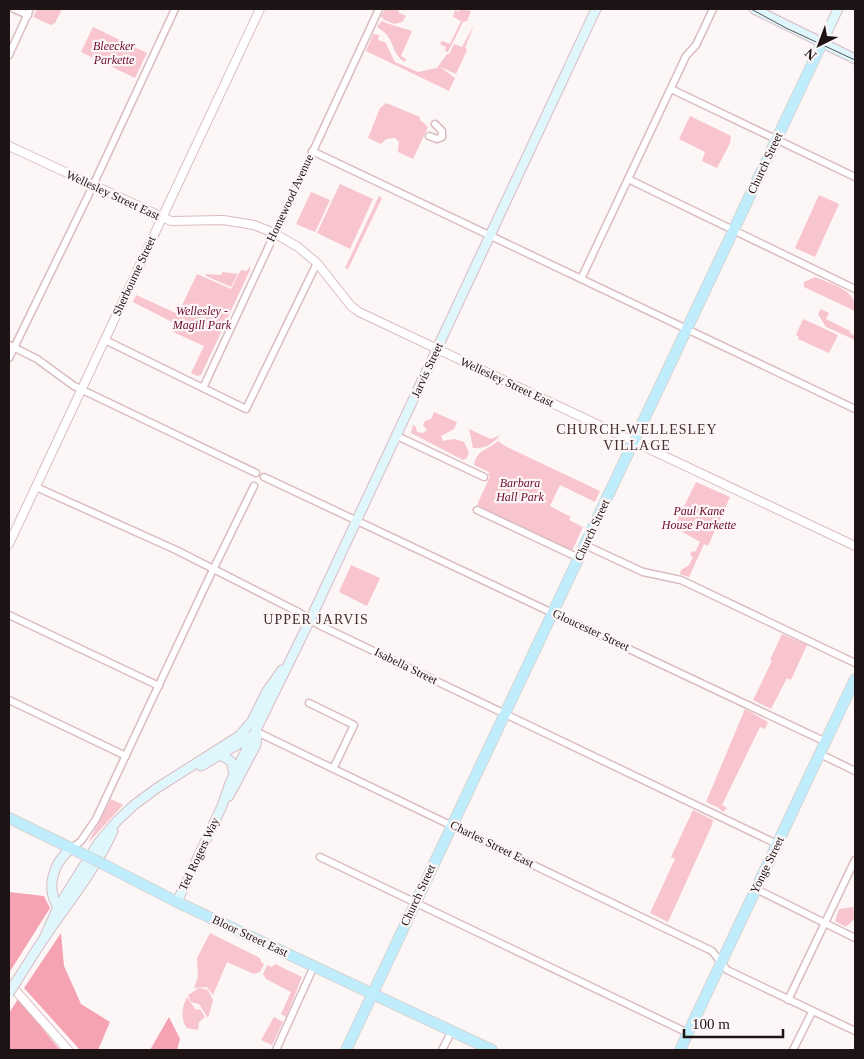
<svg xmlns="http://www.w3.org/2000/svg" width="864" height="1059" font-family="'Times New Roman',serif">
<rect width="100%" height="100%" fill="#fdf6f7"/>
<g fill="#f8c4cd">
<polygon points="37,9 62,9 55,23 51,25 33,17"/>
<polygon points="385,9 400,9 398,12 406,16 402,22 394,24 383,19 381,16"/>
<polygon points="460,9 471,11 467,21 463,22 448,52 445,51 446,47 440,44 442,41 450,44 461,21 453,17 455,10 459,12"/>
<path d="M382,21C392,26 401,27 412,31L401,56L406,59L405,62C393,55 394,43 386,34C383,30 379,30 377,26Z"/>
<polygon points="474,25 465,48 467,50 456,74 440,67 455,78 449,91 366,51 373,34 379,35 378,40 385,42 395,62 418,72 437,68 447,54 449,54 454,44 462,47"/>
<polygon points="93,27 147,53 135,78 81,52"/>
<polygon points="386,103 420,117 420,120 428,127 413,159 398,152 399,142 395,138 386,139 381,144 368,138 380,108"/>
<polygon points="690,116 731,136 730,143 717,168 702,161 705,152 679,139"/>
<polygon points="340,184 373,199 350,249 317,233"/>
<polygon points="311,192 330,200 315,232 296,224"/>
<polygon points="819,195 839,204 815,257 795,248"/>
<polygon points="379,196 382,198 348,269 345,268"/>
<polygon points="250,266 250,270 201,375 198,376 191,373 204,346 175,333 171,330 174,323 133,302 136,295 178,314 197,274 231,289 241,270 247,271"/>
<polygon points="223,272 238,274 231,287 206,276 206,274 221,275"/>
<path d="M815,277C831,284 858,290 855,311L804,287V282Z"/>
<polygon points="821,309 829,313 826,319 850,331 850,333 855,336 855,340 826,327 818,314"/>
<polygon points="803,319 838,335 829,353 798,339 799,337 796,335"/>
<polygon points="434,412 457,422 454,429 441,436 443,441 454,439 464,442 469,453 466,459 463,460 411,433 413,425 416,427 417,432 423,433 427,430 423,425 425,421 431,419"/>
<path d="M469,429L491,439L500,435C493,444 485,449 473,448Z"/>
<path d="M498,441L505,446L600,491L595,502L560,485L550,506L571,517L569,520L583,527L572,551L477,505L490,476L488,475L489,472L474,465C477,449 487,451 498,441Z"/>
<polygon points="696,482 730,497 708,546 704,544 689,577 680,574 681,570 689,565 693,557 690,555 692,551 695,552 700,542 674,527"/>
<polygon points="351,565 380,578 367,606 339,592"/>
<polygon points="782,634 807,645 791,680 787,678 771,709 753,700 772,661 770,660"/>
<polygon points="745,709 768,722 765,729 760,727 722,805 727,808 723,812 719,808 706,802"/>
<polygon points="111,799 123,805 88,843"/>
<polygon points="693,810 713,820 712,825 668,922 650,913 675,859 671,857"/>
<polygon points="853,907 855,918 846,927 835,921 839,909"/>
<polygon points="210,933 260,958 261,962 264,964 260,972 254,974 227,962 213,995 207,987 194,988 198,977 197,958"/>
<polygon points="275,964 302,977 286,1017 281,1014 291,992 266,979 263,974 267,965 272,967"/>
<polygon points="199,988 208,990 213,1000 208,1018 199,1004 191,1002 188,995"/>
<path d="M187,997L196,1010L200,1009L205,1017L199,1022L198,1030L187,1028C180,1019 182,1007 187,997Z"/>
<polygon points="274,1017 283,1022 272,1045 261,1040"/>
</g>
<g fill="#f5a2b2">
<polygon points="9,892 44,896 50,908 9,973"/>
<polygon points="61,933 64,966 81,1004 110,1022 98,1050 80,1050 24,988"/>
<polygon points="18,999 60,1050 9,1050 9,1013"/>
<polygon points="169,1017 180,1039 177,1050 150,1050"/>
</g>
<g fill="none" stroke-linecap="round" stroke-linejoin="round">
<g stroke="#dabbc0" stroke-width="9">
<g id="minor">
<polyline points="14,9 28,15"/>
<polyline points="9,55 30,9"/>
<polyline points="671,89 855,177"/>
<polyline points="429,136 437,139 442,137 442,131 435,124"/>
<polyline points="312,151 855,409"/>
<polyline points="628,179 855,289"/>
<polyline points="581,279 686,56 696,45 713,9"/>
<polyline points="105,340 246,409 317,263"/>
<polyline points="9,345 37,359 74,386 256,473"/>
<polyline points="9,358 89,194 175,9"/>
<polyline points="203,388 379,9"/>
<polyline points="397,436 484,477"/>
<polyline points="264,477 826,742"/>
<polyline points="36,487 176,550 300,613 319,625 777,844"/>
<polyline points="477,510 579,558"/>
<polyline points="585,545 643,572 681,580 855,663"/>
<polyline points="9,615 159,686"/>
<polyline points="9,700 126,756"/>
<polyline points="309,703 354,725 334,767"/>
<polyline points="257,732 712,951 727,970 855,1031"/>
<polyline points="820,754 855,771"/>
<polyline points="72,848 81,841 96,819 209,578 254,486"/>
<polyline points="320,857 688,1033"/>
<polyline points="756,889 855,938"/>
<polyline points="788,1000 855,860"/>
<polyline points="276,1050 314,966"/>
<polyline points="442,1050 452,1031"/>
<polyline points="793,1050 812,1012"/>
</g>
</g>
<g stroke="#dabbc0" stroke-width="10">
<g id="tertiary">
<polyline points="9,146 171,221 223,220 254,225 274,233 298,247 317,263 351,306 359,312 855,546"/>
<polyline points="9,544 260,9"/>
<polyline points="9,983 68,1050"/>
</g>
</g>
<g stroke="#dabbc0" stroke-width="11">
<g id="secondary">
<polyline points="754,9 855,59"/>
<polyline points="822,43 838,9"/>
<polyline points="220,755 231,761 234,774"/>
<polyline points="201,766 252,736"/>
<polyline points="229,796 256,745 257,736"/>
<polyline points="177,902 222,806 230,783 310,620 596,9"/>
<path d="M58,907C45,887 54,861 72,848"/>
<polyline points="45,936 58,907 99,842 117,821 134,805 157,788 239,736 252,721 267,691 282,670"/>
<path d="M35,952C61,911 93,875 113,831"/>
</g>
</g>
<g stroke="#d6d5d5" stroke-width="12">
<g id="primary">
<polyline points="9,818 81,853"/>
<polyline points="103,864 177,902 492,1050"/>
<polyline points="346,1050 822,43"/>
<polyline points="680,1050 855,679"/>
</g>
</g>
<use href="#minor" stroke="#fff" stroke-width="6"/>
<use href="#tertiary" stroke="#fff" stroke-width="8"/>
<use href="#secondary" stroke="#dff6fd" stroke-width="9"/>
<use href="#primary" stroke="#bfedfb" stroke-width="10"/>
<polyline stroke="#5b5153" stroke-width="1" points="751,9 786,28 855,60"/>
<g stroke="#dabbc0" stroke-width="11" stroke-linecap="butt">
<polyline id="secondary-bridge" points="9,993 35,952"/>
</g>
<g stroke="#d6d5d5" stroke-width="12" stroke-linecap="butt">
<polyline id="primary-bridge" points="81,853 103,864"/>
</g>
<use href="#secondary-bridge" stroke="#dff6fd" stroke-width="9"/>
<use href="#primary-bridge" stroke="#bfedfb" stroke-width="10"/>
</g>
<g text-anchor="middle" stroke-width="4.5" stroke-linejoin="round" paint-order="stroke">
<g font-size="12" font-style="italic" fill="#6c092e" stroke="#fdf6f7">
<text x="114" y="50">Bleecker<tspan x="114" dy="14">Parkette</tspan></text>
<text x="202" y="315">Wellesley -<tspan x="202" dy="14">Magill Park</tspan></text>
<text x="520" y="487">Barbara<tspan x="520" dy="14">Hall Park</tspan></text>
<text x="699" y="515">Paul Kane<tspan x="699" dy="14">House Parkette</tspan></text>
</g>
<g font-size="12" fill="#1e1315" stroke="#fdf6f7">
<text transform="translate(765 163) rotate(-65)" y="4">Church Street</text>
<text transform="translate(113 195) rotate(25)" y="4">Wellesley Street East</text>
<text transform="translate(290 198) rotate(-65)" y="4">Homewood Avenue</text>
<text transform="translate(134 276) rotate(-65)" y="4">Sherbourne Street</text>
<text transform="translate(427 370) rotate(-65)" y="4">Jarvis Street</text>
<text transform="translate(507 382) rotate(25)" y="4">Wellesley Street East</text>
<text transform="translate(592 530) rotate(-65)" y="4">Church Street</text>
<text transform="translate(591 630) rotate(25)" y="4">Gloucester Street</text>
<text transform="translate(406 666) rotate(26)" y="4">Isabella Street</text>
<text transform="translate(492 844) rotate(26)" y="4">Charles Street East</text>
<text transform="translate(199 854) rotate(-65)" y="4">Ted Rogers Way</text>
<text transform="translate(767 865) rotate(-64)" y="4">Yonge Street</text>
<text transform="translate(418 895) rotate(-65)" y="4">Church Street</text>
<text transform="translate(250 936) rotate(25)" y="4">Bloor Street East</text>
</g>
<g font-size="14" letter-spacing="1" fill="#472e33" stroke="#fdf6f7">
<text x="637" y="434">CHURCH-WELLESLEY<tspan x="637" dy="16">VILLAGE</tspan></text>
<text x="316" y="624">UPPER JARVIS</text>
</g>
</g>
<rect width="864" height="1059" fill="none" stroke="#1e1315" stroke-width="20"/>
<g transform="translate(819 45) rotate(222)" stroke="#fdf6f7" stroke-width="4" paint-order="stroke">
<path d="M0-4L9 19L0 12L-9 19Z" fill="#1e1315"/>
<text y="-8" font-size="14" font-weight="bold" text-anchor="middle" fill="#1e1315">N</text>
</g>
<path d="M684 1029v8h99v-8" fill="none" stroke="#1e1315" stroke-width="2.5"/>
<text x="692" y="1029" font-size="15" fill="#1e1315" stroke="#fdf6f7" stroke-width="4" paint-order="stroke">100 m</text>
</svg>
